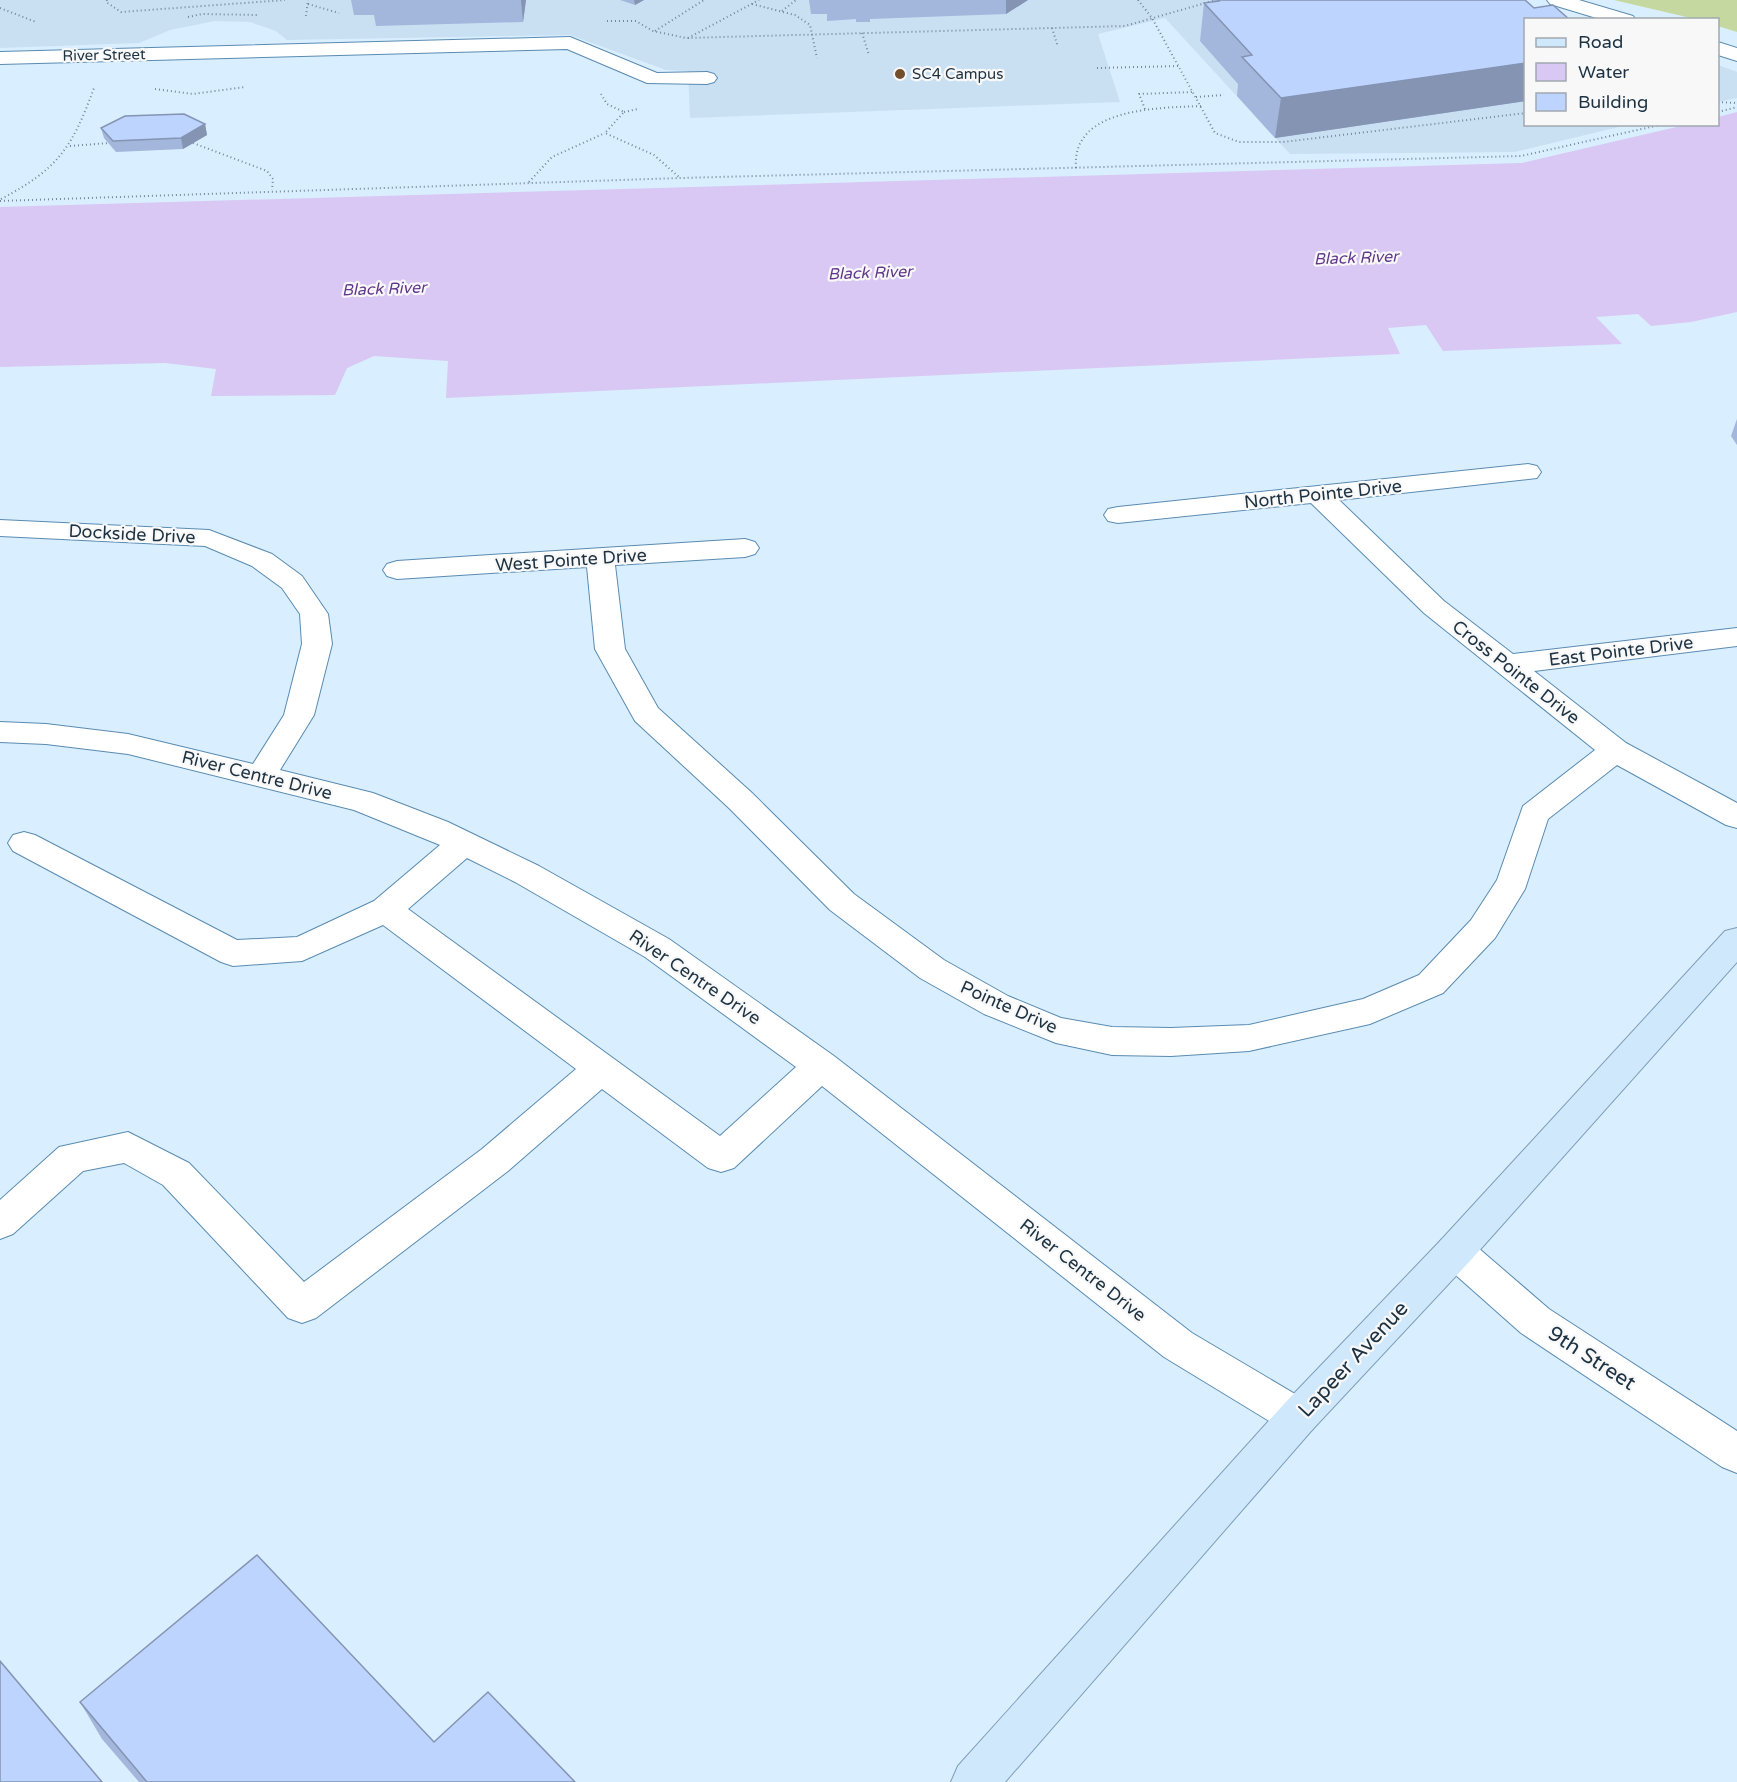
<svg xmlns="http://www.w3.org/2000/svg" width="1737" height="1782" font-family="'Varela Round',sans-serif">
<rect width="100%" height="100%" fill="#d9eeff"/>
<g fill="#c9e0f3">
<polygon points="0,0 1491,0 1526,20 1526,124 1627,125 1515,152 1290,154 1165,18 1098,34 1120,102 690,118 688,71 666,70 570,35 287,40 276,31 250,22 215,21 170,30 139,43 0,48"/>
<polygon points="1718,65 1737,72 1737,98 1718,102"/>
</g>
<polygon fill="#c5d89f" points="1614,0 1737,0 1737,32 1718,26 1718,20 1695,19"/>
<polygon fill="#d9c7f4" points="1737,112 1737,312 1691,322 1651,326 1638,314 1596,317 1622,344 1443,351 1426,325 1388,328 1400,354 446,398 448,361 374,356 347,368 335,395 211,396 216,369 165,363 0,367 0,207 1522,163 1685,125 1718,124 1718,117"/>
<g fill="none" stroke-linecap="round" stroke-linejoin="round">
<g stroke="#598bb2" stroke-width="2">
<g id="minor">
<polygon points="1547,0 1579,0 1633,16 1636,20 1603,20 1550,4"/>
<polygon points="570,37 657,73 707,72 714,74 717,78 714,82 707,84 647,83 567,49 0,64 0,52"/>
<polygon points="1718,42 1737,48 1737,61 1718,55"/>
<polygon points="1528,464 1537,466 1541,472 1537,478 1339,500 1444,601 1513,654 1737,628 1737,646 1534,671 1626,743 1737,803 1737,828 1726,825 1617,765 1548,819 1525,889 1495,938 1443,993 1370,1024 1249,1051 1171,1056 1112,1055 1056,1043 984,1014 920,978 830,910 729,808 635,721 595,649 587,567 397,579 387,576 383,570 387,564 397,561 745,539 755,542 759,548 755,554 745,557 615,565 625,649 658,708 751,792 854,894 944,960 1008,996 1061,1018 1112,1027 1171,1028 1249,1025 1363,999 1419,975 1471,920 1497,880 1523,806 1595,750 1424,613 1311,503 1118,523 1108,521 1104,515 1108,509 1118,507"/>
<path d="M0,520L209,530L272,554L302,576L328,614L332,644L314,715L280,770L373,793L448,822L539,866L669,939L834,1056L1192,1333L1312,1404L1318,1417L1312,1430L1298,1435L1284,1430L1164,1357L822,1086L734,1168L721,1172L708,1168L602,1089L508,1171L316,1318L302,1323L288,1318L163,1185L124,1163L83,1171L13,1234L0,1239V1200L59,1147L128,1132L189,1163L304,1282L482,1149L576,1069L383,925L302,961L233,966L221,962L13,851L8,843L13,835L24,832L35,835L237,940L297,937L374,901L440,845L354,810L128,754L46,744L0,742V722L46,724L128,734L253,764L284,715L302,644L300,614L282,588L252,566L205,546L0,536ZM467,858L515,882L645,957L796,1067L720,1136L408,909Z"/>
<polygon points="1455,1235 1469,1240 1549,1309 1737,1431 1737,1473 1722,1467 1521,1333 1441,1262 1436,1251 1441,1240"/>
</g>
</g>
<g stroke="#7d9eb9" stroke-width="2">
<polygon id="major" points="1737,928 1737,962 1469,1262 1312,1430 1005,1782 951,1782 958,1766 1284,1404 1441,1240 1725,931"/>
</g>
<g stroke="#738898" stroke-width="2" stroke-dasharray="1 3" stroke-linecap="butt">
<polyline points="107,0 106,2 121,12 285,0"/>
<polyline points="1138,0 1152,18 1215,133 1239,142 1283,142 1526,113"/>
<polyline points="308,4 339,13"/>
<polyline points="752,4 795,15 810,25 817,58"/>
<polyline points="0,8 36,22"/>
<polyline points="782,11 796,0"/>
<polyline points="306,16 308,0"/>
<polyline points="188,17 202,14 258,15"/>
<polyline points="607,21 636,21 653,31 686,38 1125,26 1216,0"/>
<polyline points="1052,28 1058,47"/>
<polyline points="655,31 704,0"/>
<polyline points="862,33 869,55"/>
<polyline points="688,38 759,0"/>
<polyline points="1097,68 1179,66"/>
<polyline points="155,89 193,94 245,87"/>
<polyline points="601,94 607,104 624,112 605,133 654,155 679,177"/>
<polyline points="1196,97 1224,95"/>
<polyline points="1718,102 1737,103"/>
<polyline points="1145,109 1139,94 1193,92"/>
<polyline points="624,112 638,109"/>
<polyline points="1718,112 1737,107"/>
<polyline points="193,143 267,171 273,179 272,190"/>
<polyline points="70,146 109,143"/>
<path d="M1076,168C1071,107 1160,108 1201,106"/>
<polyline points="529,182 552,157 605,133"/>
<path d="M1,199C58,169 72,148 94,88"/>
<polyline points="0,201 680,178 1521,156 1664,124"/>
</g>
<use href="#minor" fill="#fff" fill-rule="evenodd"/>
<use href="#major" fill="#d0e8fc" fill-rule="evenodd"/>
</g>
<g fill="#a3b6db">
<polygon points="351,0 526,0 523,22 376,26 374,15 354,15"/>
<polygon points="620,0 644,0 635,5"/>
<polygon points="809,0 1028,0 1006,14 870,19 870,22 856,22 856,19 827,21 827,14 811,14"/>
<polygon points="1213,0 1525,0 1526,101 1275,138 1237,96 1238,84 1200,41 1204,3 1213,2"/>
<polygon points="205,124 207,135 183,149 116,152 104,138 101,128"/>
<polygon points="1737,419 1737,445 1731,436"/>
<polygon points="80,1702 434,1742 575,1782 139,1782 102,1739"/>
</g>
<g fill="#8494b2">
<polygon points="521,0 526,0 523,22"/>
<polygon points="634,0 644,0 635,5"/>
<polygon points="1006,0 1028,0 1006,14"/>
<polygon points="1526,63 1526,101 1275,138 1281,98"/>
<polygon points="205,124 207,135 183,149 181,138"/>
</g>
<g fill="#bdd4ff" stroke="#8494b2" stroke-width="1.5">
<polygon points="1218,0 1525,0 1534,8 1553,5 1570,20 1526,20 1526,63 1281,98 1242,57 1252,55 1204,3 1219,1"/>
<polygon points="184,114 205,124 181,138 113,141 101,128 125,116"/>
<polygon points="257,1555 434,1742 488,1692 575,1782 147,1782 80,1702"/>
<polygon points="0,1661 102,1782 0,1782"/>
</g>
<circle fill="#734e2a" stroke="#f8f8f8" stroke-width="2" cx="900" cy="74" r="6"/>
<g text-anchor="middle" stroke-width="4.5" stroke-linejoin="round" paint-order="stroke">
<g font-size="15" fill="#1c3141" stroke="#f8f8f8">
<text transform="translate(104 55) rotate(-1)" y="5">River Street</text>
</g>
<g font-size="15" fill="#1c3141" stroke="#f8f8f8" text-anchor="start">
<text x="912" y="79">SC4 Campus</text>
</g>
<g font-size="16" font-style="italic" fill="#60378c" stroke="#f8f8f8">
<text transform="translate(1356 257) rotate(-2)" y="6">Black River</text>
<text transform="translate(870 272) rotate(-2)" y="6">Black River</text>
<text transform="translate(384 288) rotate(-2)" y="6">Black River</text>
</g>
<g font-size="18" fill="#1c3141" stroke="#f8f8f8">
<text transform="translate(1323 494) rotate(-6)" y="6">North Pointe Drive</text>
<text transform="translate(132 534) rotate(3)" y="6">Dockside Drive</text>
<text transform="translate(571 560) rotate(-4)" y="6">West Pointe Drive</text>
<text transform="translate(1621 651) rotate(-7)" y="6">East Pointe Drive</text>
<text transform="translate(1516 672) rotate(38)" y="6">Cross Pointe Drive</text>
<text transform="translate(257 775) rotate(14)" y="6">River Centre Drive</text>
<text transform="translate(695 977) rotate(34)" y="6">River Centre Drive</text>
<text transform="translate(1009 1007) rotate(24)" y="6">Pointe Drive</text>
<text transform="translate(1083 1270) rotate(38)" y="6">River Centre Drive</text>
</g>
<g font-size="21" fill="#1c3141" stroke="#f8f8f8">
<text transform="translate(1592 1358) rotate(33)" y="7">9th Street</text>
<text transform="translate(1353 1359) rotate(-47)" y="7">Lapeer Avenue</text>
</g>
</g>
<rect x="1524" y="18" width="195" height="108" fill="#f8f8f8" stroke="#a0a8af" stroke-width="1.5"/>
<rect x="1536" y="38" width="30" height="9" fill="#d0e8fc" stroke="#a0a8af" stroke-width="1.5"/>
<text x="1578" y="48" font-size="18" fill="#1c3141">Road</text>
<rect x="1536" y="63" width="30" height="18" fill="#d9c7f4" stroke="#a0a8af" stroke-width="1.5"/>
<text x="1578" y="78" font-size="18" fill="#1c3141">Water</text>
<rect x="1536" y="93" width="30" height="18" fill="#bdd4ff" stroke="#a0a8af" stroke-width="1.5"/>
<text x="1578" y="108" font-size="18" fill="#1c3141">Building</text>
</svg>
